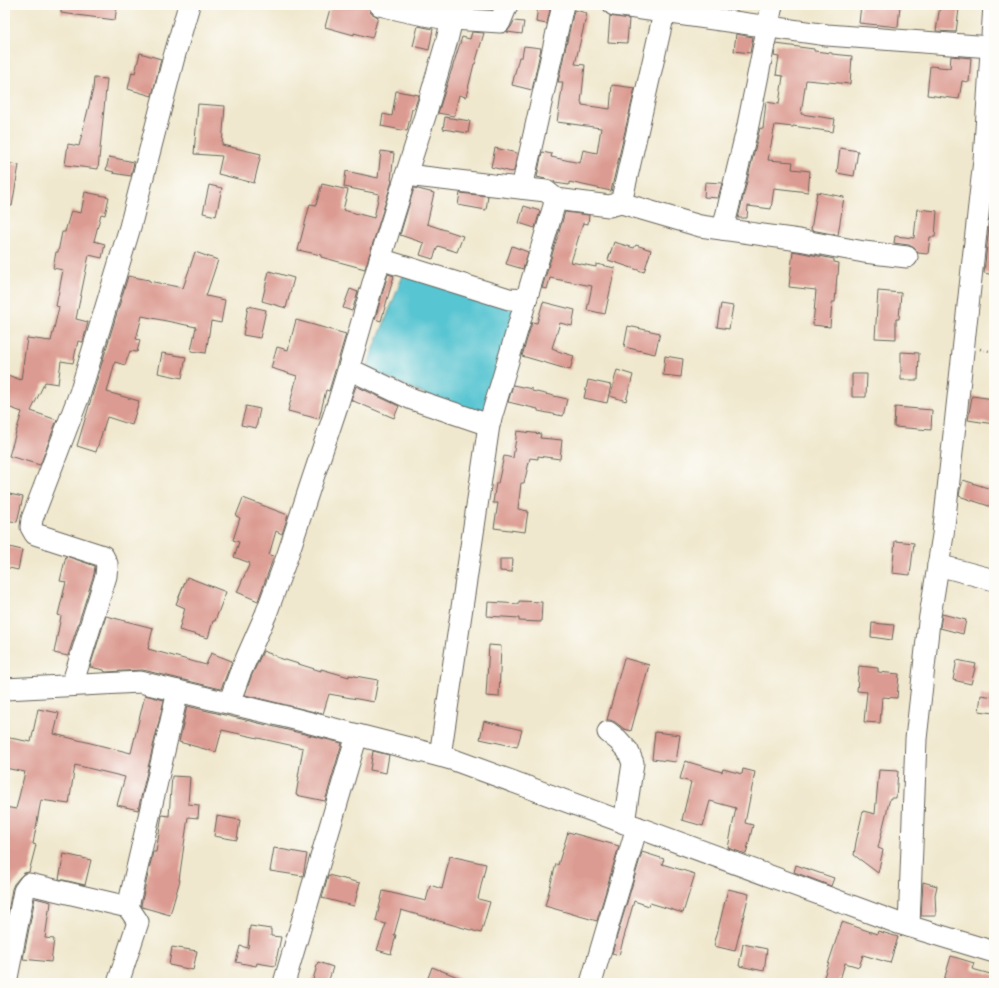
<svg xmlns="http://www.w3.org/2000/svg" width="999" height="988" font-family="'Patrick Hand',sans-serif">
<rect width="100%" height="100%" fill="#fdfcf7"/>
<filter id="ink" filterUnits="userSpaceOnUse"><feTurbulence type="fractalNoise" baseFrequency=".025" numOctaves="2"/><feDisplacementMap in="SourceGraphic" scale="8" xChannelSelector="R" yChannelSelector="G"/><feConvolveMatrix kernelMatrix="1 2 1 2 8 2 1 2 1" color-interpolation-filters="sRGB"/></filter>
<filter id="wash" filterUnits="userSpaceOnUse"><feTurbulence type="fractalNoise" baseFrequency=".012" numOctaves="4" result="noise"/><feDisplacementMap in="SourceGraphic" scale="16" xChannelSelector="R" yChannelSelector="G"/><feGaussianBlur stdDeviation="0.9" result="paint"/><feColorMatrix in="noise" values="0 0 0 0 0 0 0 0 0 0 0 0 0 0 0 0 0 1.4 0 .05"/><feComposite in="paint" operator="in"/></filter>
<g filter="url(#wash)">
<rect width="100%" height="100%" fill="#f0e8ce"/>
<polygon fill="#59c5d2" stroke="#3a7077" points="406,268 525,303 491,417 479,417 366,369"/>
<g id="blocks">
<g fill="#dc9b92">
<polygon points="61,5 117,5 115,20 61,13"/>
<polygon points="331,5 368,5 369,9 371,13 378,17 372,38 354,33 354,35 325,27"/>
<polygon points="538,5 551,5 547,24 536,22"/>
<polygon points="861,5 900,5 898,27 859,23"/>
<polygon points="940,6 959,9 956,32 936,31"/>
<polygon points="574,10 587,13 575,64 585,65 581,103 582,103 582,105 610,109 612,85 635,88 611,191 569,182 569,185 555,183 554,181 537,177 542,152 552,154 551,157 580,163 583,150 597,153 601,128 557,122 563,82 558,82"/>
<polygon points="610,16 629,19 627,43 608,42"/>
<polygon points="514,21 524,22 522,34 507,32 511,27"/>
<polygon points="418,26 433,29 429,50 413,46"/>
<polygon points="472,32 484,33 475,64 474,64 466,97 459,95 454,116 438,113 462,37 470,39"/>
<polygon points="736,34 753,37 750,53 734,51"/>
<polygon points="776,44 814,49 814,51 832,53 832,54 852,56 850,84 806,80 801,114 835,119 833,132 793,126 793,127 775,125 768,160 793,162 792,169 810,171 808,192 774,188 771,209 748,206 747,218 738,218 760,128 763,129 766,102 779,104 783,76 776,75 779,57 774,56"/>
<polygon points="524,46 541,48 532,90 512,85 519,57 522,57"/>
<polygon points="140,53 161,59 152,96 128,89 132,72 135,73"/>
<polygon points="951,56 971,58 969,82 962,81 959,99 927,95 930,66 950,68"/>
<polygon points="94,78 107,79 98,169 65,165 68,144 79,146 93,89"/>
<polygon points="396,91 419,95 414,109 412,109 407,131 381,126 383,114 392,116"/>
<polygon points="198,104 225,106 222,145 261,154 254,183 218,174 222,156 194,154"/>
<polygon points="445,117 470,121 468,133 443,129"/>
<polygon points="495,148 517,153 514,171 513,171 512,172 491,167"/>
<polygon points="840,148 858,151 854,176 837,173"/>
<polygon points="381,151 394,153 391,180 392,181 365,269 321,257 321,255 298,250 310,204 316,205 322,184 348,190 343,210 374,218 379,194 344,187 346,171 378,178"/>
<polygon points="109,157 134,162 131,176 113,173 114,172 106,170"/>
<polygon points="5,163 19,165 12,206 5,205"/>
<polygon points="705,182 722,183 718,198 704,197"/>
<polygon points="209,185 222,188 216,216 203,213"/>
<polygon points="414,188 434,193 427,224 463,236 457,252 438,246 433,259 420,255 424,243 400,235"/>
<polygon points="85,192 109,197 105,215 101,214 94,241 105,244 102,258 89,255 76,319 88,322 83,342 78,341 73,363 61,361 58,384 45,382 31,411 57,420 40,465 9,456 22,412 5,406 5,374 21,380 27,338 51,341 59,307 56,306 63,270 53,268 56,252 58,252 62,232 65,232 71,211 81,213"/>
<polygon points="817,192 844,197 838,235 811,230"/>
<polygon points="460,193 488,196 486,210 458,205"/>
<polygon points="524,206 540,211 535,228 519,223"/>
<polygon points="917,209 937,211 935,237 930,237 928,254 918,253 914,248 909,245 894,243 895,236 914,238"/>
<polygon points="565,212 589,215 588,224 583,223 571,262 596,267 596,264 615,268 605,314 587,310 592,286 550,278 547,289 542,288"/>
<polygon points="990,218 994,219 994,275 984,273"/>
<polygon points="614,242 634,248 636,245 651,250 644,272 608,260"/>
<polygon points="512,246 528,252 523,269 506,264"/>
<polygon points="793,251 834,259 834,262 839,263 838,275 837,275 835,302 832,302 830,327 813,325 816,290 789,287"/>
<polygon points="195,252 218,260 206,296 225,300 221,323 211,321 206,353 191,351 196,327 142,316 136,339 140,340 137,352 130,351 125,365 115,362 107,392 139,401 132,425 107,417 96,452 77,446 128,276 149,280 149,281 183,288"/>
<polygon points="269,271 294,278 286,308 262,301"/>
<polygon points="388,274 394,276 381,321 375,319"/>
<polygon points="350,289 358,292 352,311 343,308"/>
<polygon points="878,291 901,293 899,319 896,319 896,339 875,338"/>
<polygon points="543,302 575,310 572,326 560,323 552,348 557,350 557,351 574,356 570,370 522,356 532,322 537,323"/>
<polygon points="721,304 733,306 729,329 717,327"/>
<polygon points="248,306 266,310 260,338 243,335"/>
<polygon points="296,320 346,334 329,391 326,390 319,419 288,411 297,376 271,368 277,347 288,350"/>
<polygon points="628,326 660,333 655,354 624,347"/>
<polygon points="901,352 919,353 918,380 901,380"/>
<polygon points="162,353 186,357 182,378 158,373"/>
<polygon points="665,356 683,359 681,377 663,375"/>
<polygon points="617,370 633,375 626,401 610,396"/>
<polygon points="852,374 867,374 866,397 852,397"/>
<polygon points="588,380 611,385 607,403 584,398"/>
<polygon points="513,385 532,389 532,391 567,399 563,416 538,411 538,409 508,402"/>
<polygon points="356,386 399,406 394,418 351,400"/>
<polygon points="972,396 994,399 994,424 968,420"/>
<polygon points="246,406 260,409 256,428 241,425"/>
<polygon points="895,407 932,410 931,430 894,427"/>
<polygon points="517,431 541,434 540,438 562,440 560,459 538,456 538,459 530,458 524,483 521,483 518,509 528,511 525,532 494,528 498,503 493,503 496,483 498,483 504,456 513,458"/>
<polygon points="963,480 994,490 994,500 992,507 959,496 960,490"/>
<polygon points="5,493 23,497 17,522 5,520"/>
<polygon points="243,498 288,515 282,534 276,531 269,555 274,556 258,601 237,592 250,563 234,557 239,542 233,540 240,518 236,516"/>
<polygon points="895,541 914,543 910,575 892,573"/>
<polygon points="5,546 22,550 18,570 5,567"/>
<polygon points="66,556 95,566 94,574 68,656 54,653 61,616 58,615 66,582 60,581"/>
<polygon points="500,559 513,559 512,572 500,571"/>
<polygon points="187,577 226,592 215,621 213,621 208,638 179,630 185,608 176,604"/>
<polygon points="519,601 542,602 541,622 519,621 519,618 487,616 488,602 519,604"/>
<polygon points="942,614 966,620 963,634 940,628"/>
<polygon points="106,616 153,628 148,649 206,665 211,653 232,661 221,689 143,670 106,672 104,671 104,670 90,667"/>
<polygon points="872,623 894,625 892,640 871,637"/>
<polygon points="489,645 501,646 499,697 486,696"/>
<polygon points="263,651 276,656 276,657 321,671 321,669 349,677 349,675 378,680 374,702 329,694 323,714 245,695 251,677"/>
<polygon points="624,658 649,665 631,731 624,729 615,722 610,720 607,720"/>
<polygon points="957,660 976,664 971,684 953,680"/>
<polygon points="859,666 878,668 878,672 899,674 897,698 882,697 880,723 864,722 867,692 857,691"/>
<polygon points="145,695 164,700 138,810 117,805 125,777 75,765 69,804 41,800 33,844 36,845 29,872 24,873 20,877 14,884 12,889 8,912 5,911 5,807 16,809 25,772 5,768 5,737 31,742 38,709 59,713 54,734 131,753"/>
<polygon points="981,695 994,697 994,713 979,711"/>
<polygon points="187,706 342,743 325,801 296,795 299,777 298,777 303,748 222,730 216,752 179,742"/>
<polygon points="484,721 522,730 517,747 480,739"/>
<polygon points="655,732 680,735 676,762 652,759"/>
<polygon points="373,751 389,755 386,773 370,770"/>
<polygon points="685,761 722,772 723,769 742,774 743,769 755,772 745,823 753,825 746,854 728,848 736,808 710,801 703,826 682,820 691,782 680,779"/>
<polygon points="879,770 898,771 896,798 890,798 878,848 883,850 878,873 854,855 856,842 863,811 875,814"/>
<polygon points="172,776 190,777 188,804 199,805 198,818 188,817 179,880 180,880 170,915 142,907 141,905 153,852 156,852 162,815 169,816"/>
<polygon points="217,816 240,820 237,840 214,836"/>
<polygon points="568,832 619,846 597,921 545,906 556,864 558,865"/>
<polygon points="274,848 307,854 303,876 270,871"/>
<polygon points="642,852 664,859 662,864 695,874 683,913 650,903 649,906 634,901 619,955 612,953"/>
<polygon points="64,854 91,860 85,885 59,879"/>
<polygon points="450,856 486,864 478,899 490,902 481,933 401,910 394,935 396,935 391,954 377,950 386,924 376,921 383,891 426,901 430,885 442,889"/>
<polygon points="796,865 834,878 831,886 794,872"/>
<polygon points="328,875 360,883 354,906 322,898"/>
<polygon points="923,882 937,886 935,895 936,916 921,916"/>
<polygon points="728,889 749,894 735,951 714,946"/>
<polygon points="35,898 51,902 50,910 49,910 45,938 54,939 51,962 23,959"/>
<polygon points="842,922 877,934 878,931 898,937 890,963 863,955 859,967 845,963 839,983 822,983"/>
<polygon points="250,926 271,929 271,936 281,937 275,966 257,963 256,966 236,962 240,946 248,948"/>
<polygon points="743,944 767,949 764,971 739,966"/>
<polygon points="172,947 197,951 193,970 169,965"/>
<polygon points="951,956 974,963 972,969 994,975 994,983 952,983 944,980"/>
<polygon points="318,962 333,967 328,983 312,983"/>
<polygon points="432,967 471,982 470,983 426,983"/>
</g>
</g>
</g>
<g filter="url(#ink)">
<use href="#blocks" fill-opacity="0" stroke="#66635a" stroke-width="1"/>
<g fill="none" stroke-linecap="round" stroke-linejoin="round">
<g stroke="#66635a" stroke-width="23">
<g id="minor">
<polyline points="614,5 827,35 991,47"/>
<polyline points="452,19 500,22 507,5"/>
<polyline points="406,175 546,191 556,199 609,206 621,203 700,226 799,240 864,252 907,257"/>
<polyline points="522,188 563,5"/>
<polyline points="621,203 664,13"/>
<polyline points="723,229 747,130 772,5"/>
<polyline points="380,259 509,299 526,300"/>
<polyline points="349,369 412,399 489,425"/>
<polyline points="938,565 994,580"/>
<polyline points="72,685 106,576 107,564 103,556 35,534 31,527 32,519 80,393 130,227 174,57 189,5"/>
<polyline points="5,689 140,682 295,719 440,756 454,760 898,923 994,952"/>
<path d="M229,703L240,673L266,614L287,557L309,490L339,400L351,360L375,276L406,175L425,116L447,40L452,19C427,17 404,11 380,5"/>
<polyline points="608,732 618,740 628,751 633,763 624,823"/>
<polyline points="440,756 489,425 556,199"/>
<polyline points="909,926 916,739 929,622 943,535 972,269 984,160 994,5"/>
<polyline points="6,983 24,891 29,884 128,907 178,691"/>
<polyline points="118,983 138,922 128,907"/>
<polyline points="284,983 357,735"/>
<polyline points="591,983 637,827"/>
</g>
</g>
<polyline stroke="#66635a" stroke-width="2.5" stroke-dasharray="1 3" stroke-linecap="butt" points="980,349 994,352"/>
<use href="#minor" stroke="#fff" stroke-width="21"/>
</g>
</g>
<rect width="999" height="988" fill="none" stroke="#fdfcf7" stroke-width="20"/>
</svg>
